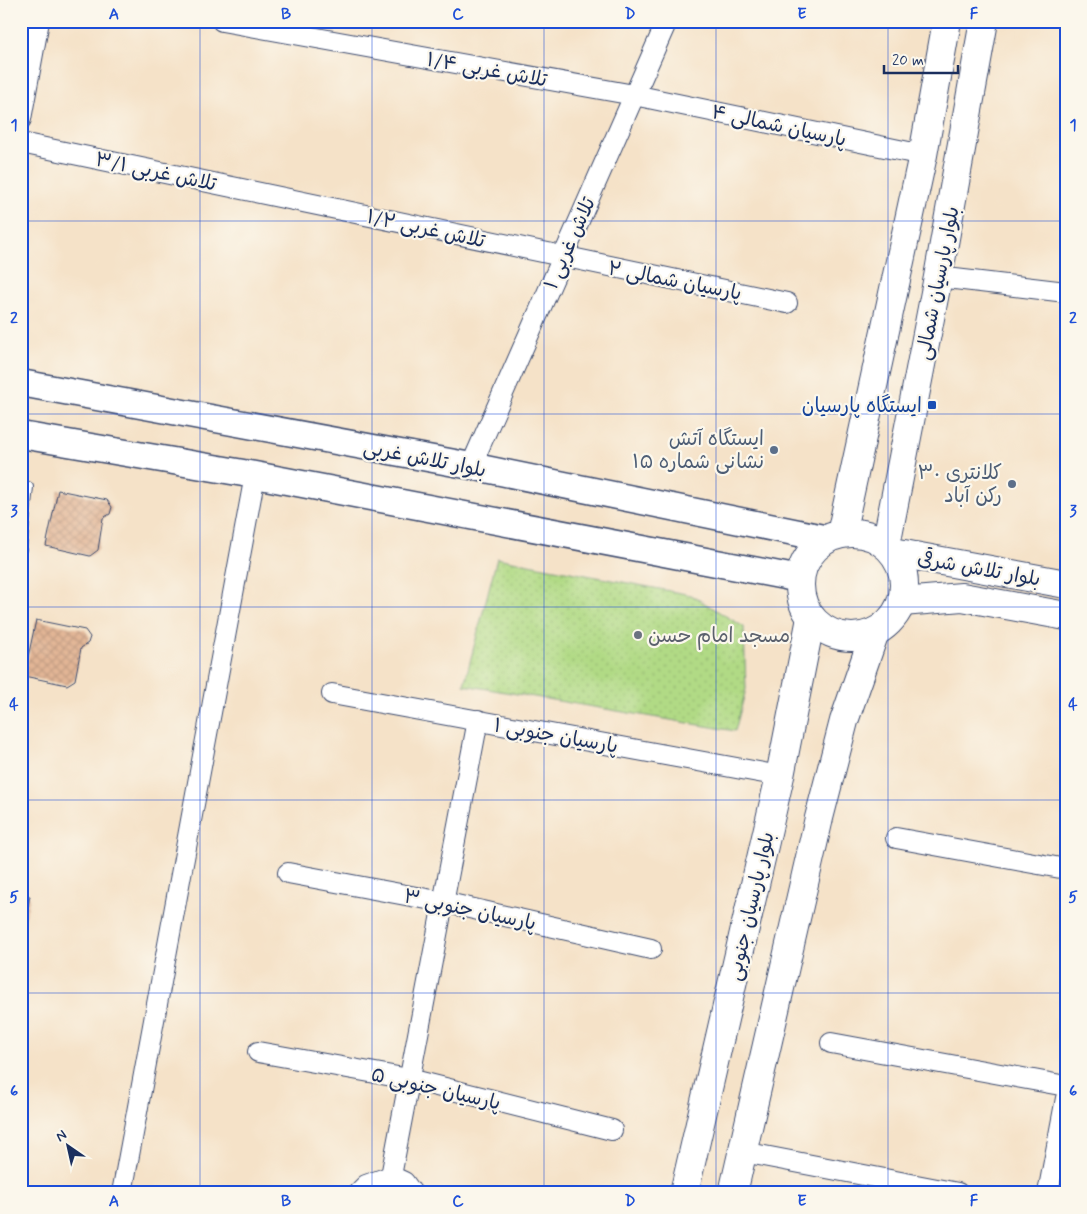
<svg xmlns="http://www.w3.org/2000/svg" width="1087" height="1214" font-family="Mynerve,'Playpen Sans Arabic',sans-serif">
<defs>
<pattern id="grass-dots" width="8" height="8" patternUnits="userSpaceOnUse" patternTransform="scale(1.25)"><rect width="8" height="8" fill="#b1da85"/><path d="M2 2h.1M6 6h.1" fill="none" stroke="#98bb75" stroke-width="1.8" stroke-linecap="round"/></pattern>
<pattern id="building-cross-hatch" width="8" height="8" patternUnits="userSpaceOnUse" patternTransform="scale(1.25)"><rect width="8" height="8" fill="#e2b595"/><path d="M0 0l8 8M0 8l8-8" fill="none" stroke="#c19c83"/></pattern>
</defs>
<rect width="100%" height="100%" fill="#fbf7ec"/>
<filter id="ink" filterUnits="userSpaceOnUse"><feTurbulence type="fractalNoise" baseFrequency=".02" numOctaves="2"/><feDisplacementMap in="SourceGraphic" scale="10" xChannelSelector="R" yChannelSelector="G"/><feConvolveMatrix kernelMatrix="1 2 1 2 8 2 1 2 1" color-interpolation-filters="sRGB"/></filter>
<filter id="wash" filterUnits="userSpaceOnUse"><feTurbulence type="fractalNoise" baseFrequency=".0096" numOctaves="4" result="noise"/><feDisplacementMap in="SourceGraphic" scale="20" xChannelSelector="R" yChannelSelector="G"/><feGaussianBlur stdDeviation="1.12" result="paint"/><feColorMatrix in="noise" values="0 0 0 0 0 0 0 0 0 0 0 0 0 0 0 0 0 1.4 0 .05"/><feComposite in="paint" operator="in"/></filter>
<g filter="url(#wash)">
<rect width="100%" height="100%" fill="#f5e2c8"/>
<polygon fill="url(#grass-dots)" stroke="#668472" points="497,558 691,595 744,627 746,689 735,731 464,685"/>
<g id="blocks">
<g fill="url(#building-cross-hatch)">
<polygon points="58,490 107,500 112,507 110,514 103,518 98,550 90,556 46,546"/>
<polygon points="36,620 85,630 90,637 88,643 81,648 75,680 67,685 24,676"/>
<polygon points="21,895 30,896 22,935 21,935"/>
</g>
</g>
</g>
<g filter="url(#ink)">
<use href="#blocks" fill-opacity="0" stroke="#3c4a6e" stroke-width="1"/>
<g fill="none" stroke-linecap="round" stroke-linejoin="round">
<g stroke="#3c4a6e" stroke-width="12">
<polyline id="service" points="21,549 28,487"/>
</g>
<g stroke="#3c4a6e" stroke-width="22">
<g id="minor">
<polyline points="222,21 634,95 923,155"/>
<polyline points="21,119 39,21"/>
<polyline points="21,143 787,303"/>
<polyline points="938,277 1066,292"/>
<polyline points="471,466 667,21"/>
<polyline points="332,694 780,776"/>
<polyline points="896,838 1066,869"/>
<polyline points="288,873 443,902 651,949"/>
<polyline points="831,1043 1066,1086"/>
<polyline points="258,1052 409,1079 612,1130"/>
<polyline points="743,1152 958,1193"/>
<polyline points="391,1176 478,720"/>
<polyline points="122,1193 255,475"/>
<polyline points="358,1193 366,1185 391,1176 404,1182 412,1193"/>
<polyline points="1048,1193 1066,1098"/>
</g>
</g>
<g stroke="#3c4a6e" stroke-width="29">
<g id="tertiary">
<polyline points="21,383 471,466 828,539"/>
<polyline points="21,435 255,475 800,579"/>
</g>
</g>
<g stroke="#3c4a6e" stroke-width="30">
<g id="secondary">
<polyline points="893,552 1066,584"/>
<polyline points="902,602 962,597 1066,616"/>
</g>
</g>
<g stroke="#3c4a6e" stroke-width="30">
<g id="primary">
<circle cx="852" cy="585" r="52"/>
<polyline points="841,534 923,155 947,21"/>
<polyline points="886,545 938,277 984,21"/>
<polyline points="684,1193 780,776 811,618"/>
<polyline points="733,1193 819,818 844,721 875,632"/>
</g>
</g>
<use href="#service" stroke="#fff" stroke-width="10"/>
<use href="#minor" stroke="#fff" stroke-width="20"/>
<use href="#tertiary" stroke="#fff" stroke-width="26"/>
<use href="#secondary" stroke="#fff" stroke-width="28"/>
<use href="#primary" stroke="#fff" stroke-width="28"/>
</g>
</g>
<path fill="none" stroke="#1d4ed8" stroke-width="1" stroke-opacity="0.55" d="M200,21V1193M372,21V1193M544,21V1193M716,21V1193M888,21V1193M21,221H1066M21,414H1066M21,607H1066M21,800H1066M21,993H1066"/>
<rect fill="#1a4fb4" stroke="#fbf7ec" stroke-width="2" x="927" y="400" width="10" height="10" rx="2.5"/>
<g fill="#5c6f8a" stroke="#fbf7ec" stroke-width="2">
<circle cx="774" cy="450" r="5"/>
<circle cx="1012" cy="484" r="5"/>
</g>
<circle fill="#6b7280" stroke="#fbf7ec" stroke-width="2" cx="638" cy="635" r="5"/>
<g text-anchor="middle" stroke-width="4.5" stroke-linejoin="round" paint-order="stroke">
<g font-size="20" fill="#1b2f5e" stroke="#fbf7ec">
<text transform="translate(487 69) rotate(10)" y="7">۱/۴ تلاش غربی</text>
<text transform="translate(779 125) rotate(12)" y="7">۴ پارسیان شمالی</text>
<text transform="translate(156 171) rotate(12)" y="7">۳/۱ تلاش غربی</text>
<text transform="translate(426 228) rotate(12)" y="7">۱/۲ تلاش غربی</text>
<text transform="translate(569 243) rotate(-66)" y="7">۱ تلاش غربی</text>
<text transform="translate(675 280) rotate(11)" y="7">۲ پارسیان شمالی</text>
<text transform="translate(937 283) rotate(-79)" y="7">بلوار پارسیان شمالی</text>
<text transform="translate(425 458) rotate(11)" y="7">بلوار تلاش غربی</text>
<text transform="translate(979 568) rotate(10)" y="7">بلوار تلاش شرقی</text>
<text transform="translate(556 735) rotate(10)" y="7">۱ پارسیان جنوبی</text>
<text transform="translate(750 906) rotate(-77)" y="7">بلوار پارسیان جنوبی</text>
<text transform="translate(470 909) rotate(12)" y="7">۳ پارسیان جنوبی</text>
<text transform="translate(436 1088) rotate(13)" y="7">۵ پارسیان جنوبی</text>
</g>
<g font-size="20" fill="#164399" stroke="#fbf7ec" text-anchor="end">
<text x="922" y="412">ایستگاه پارسیان</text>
</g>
<g font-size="20" fill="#4e5e75" stroke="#fbf7ec" text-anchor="end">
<text x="764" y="445">ایستگاه آتش<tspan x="764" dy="23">نشانی شماره ۱۵</tspan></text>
<text x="1002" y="479">کلانتری ۳۰<tspan x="1002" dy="23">رکن آباد</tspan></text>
</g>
<g font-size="20" fill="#5b616d" stroke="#fbf7ec" text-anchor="start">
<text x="648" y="642">مسجد امام حسن</text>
</g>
</g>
<rect width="1087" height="1214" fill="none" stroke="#fbf7ec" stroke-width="55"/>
<g transform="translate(68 1146) rotate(326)" stroke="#fbf7ec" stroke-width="4" paint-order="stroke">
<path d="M0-4L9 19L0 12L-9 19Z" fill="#1b2f5e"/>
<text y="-8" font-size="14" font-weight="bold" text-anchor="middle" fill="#1b2f5e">N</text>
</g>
<path d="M884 65v8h74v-8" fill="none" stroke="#1b2f5e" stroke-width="2.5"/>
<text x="892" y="65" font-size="15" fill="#1b2f5e" stroke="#fbf7ec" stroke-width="4" paint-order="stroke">20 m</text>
<rect x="28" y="28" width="1032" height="1158" fill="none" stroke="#1d4ed8" stroke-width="2"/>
<g font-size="16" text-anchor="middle" font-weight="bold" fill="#1d4ed8">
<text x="114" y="19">A</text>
<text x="286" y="19">B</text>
<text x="458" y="19">C</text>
<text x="630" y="19">D</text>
<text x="802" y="19">E</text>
<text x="974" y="19">F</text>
<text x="14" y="130">1</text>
<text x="1073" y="130">1</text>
<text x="14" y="323">2</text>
<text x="1073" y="323">2</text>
<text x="14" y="516">3</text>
<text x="1073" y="516">3</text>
<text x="14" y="709">4</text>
<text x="1073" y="709">4</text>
<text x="14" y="902">5</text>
<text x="1073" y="902">5</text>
<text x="14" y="1096">6</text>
<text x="1073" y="1096">6</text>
<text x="114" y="1206">A</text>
<text x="286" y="1206">B</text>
<text x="458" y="1206">C</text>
<text x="630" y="1206">D</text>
<text x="802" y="1206">E</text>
<text x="974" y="1206">F</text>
</g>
</svg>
